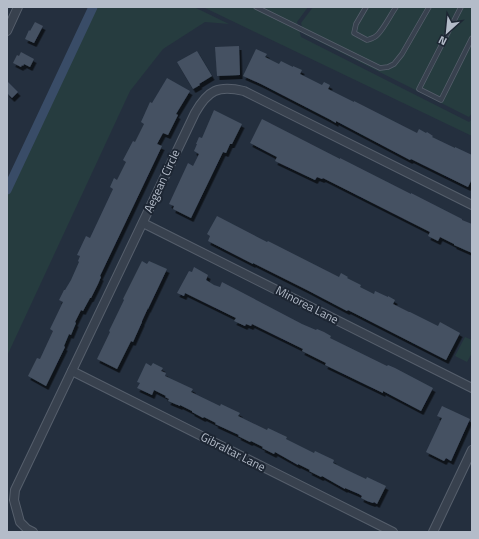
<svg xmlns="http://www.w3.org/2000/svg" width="479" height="539" font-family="'Titillium Web',sans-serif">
<defs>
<filter id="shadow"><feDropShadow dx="2.5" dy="4" stdDeviation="0" flood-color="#0009"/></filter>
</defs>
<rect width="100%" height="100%" fill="#242f3e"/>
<g fill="#263c3f">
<polygon points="90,7 194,7 229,24 205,22 163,49 130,91 7,356 7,183"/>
<polygon points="203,7 308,7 297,22 301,37 469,122 472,119 472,136"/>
<polygon points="313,7 472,7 472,113 469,117 304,34 301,23"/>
<polygon points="465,337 472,340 472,353 467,362 455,356"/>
</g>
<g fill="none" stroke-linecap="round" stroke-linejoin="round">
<polyline stroke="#394c67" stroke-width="9" points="7,190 93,7"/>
</g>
<g fill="#455162" filter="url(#shadow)">
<polygon points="35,22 43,26 34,43 25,39 29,30 30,31"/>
<polygon points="239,46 240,75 217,76 215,47"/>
<polygon points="256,49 267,54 265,57 279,64 281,61 293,67 293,66 302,70 300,74 322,85 324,82 330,85 328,89 354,102 354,101 417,133 419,129 426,133 427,132 433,136 432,137 455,148 455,147 472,155 472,179 468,187 411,159 410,160 336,121 336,123 329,119 261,84 243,76"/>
<polygon points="197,51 212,76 199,84 200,85 193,89 177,62"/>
<polygon points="21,52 34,59 30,67 24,64 23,66 22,65 21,67 13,63 17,55 19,56"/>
<polygon points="167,78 190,91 176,114 178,115 168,135 163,133 157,144 162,146 100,276 101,277 98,284 91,298 90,298 83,311 81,310 75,322 76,323 71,335 69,334 64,346 65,347 46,386 28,376 37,358 40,359 53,331 50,329 63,302 59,300 64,290 65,290 71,280 79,262 78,261 80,256 77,255 86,236 90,238 106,204 113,189 110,187 114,178 117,180 126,162 123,160 133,141 135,142 144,124 141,122 150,102 152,103"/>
<polygon points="7,81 18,92 12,98 7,93"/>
<polygon points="214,110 242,124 232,144 230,144 226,153 223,152 191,218 173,209 174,206 169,204 188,163 193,166 199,154 194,151 197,144 196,144 199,137 202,138"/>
<polygon points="262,119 340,159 340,158 411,194 411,193 462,219 462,220 472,224 472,253 454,245 454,244 440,237 438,241 428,236 430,232 323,178 322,179 317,177 315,180 275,161 277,157 250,143"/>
<polygon points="217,216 267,242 268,241 339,277 341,273 348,277 347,278 361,285 360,287 374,294 375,291 388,297 388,296 395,300 393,304 409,312 410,312 438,326 440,322 460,333 446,360 348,310 347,311 307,290 253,263 253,264 208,241 210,236 207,234"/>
<polygon points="142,261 147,264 149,261 167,269 148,309 148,308 142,321 142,322 133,342 131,341 117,369 97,359 110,332 109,331 124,300 123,299"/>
<polygon points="194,267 208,275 206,280 214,285 220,287 222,282 302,324 316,330 317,329 324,332 331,336 330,338 387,366 388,365 395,368 433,388 421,411 383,391 383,393 325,365 326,363 302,351 303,349 252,324 251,326 246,324 245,326 234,321 236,318 185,293 184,296 177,293 189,271 192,272"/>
<polygon points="146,363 151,366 153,363 163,368 161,371 166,373 165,376 193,389 191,392 220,406 221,404 240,413 238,416 267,430 268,428 287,437 286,439 314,453 315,451 334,460 333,463 347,470 366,479 367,477 386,486 377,504 374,502 373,503 367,501 361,498 362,496 359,494 345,488 345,489 322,476 321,477 309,471 310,470 298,464 298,465 275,452 274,454 262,448 263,447 251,441 250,442 238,436 239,435 215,424 216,423 204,417 203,418 192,412 192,411 180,405 180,406 168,401 169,399 165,397 166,396 154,390 152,395 137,388 140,383 137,382"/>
<polygon points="442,406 470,419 451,461 446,458 444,461 426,452 442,418 437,416"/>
</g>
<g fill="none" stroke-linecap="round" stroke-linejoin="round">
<g stroke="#565f6c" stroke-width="5.5">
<g id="lane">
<polyline points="256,7 380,68 388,67 394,64 402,54 429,7"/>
<path d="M366,7L356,24L354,33L367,40C370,39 374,38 376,36C382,32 391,14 396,7"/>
<polyline points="461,7 419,89 441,100 472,38"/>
</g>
</g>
<g stroke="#565f6c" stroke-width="10">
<g id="street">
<polyline points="7,31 18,7"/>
<polyline points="143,223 472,388"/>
<polyline points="72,371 393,532"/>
<path d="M33,532L27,529L20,522L14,500L15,490L195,113C208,90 218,85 244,91L472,205"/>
<polyline points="433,532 472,450"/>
</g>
</g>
<use href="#lane" stroke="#38414e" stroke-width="4"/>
<use href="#street" stroke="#38414e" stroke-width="8"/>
</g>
<g text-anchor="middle" stroke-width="4" stroke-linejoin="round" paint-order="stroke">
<g font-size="12" fill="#b4bcc9" stroke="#1d2633">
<text transform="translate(162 181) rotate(-65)" y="4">Aegean Circle</text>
<text transform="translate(307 305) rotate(27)" y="4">Minorea Lane</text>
<text transform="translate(233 452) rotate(27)" y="4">Gibraltar Lane</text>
</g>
</g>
<rect width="479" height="539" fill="none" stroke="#b4bcc9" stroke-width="16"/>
<g transform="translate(447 32) rotate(207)" stroke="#1d2633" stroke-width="3" paint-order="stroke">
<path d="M0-3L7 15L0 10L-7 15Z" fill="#b4bcc9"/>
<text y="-6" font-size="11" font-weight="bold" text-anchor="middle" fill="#b4bcc9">N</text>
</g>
</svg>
